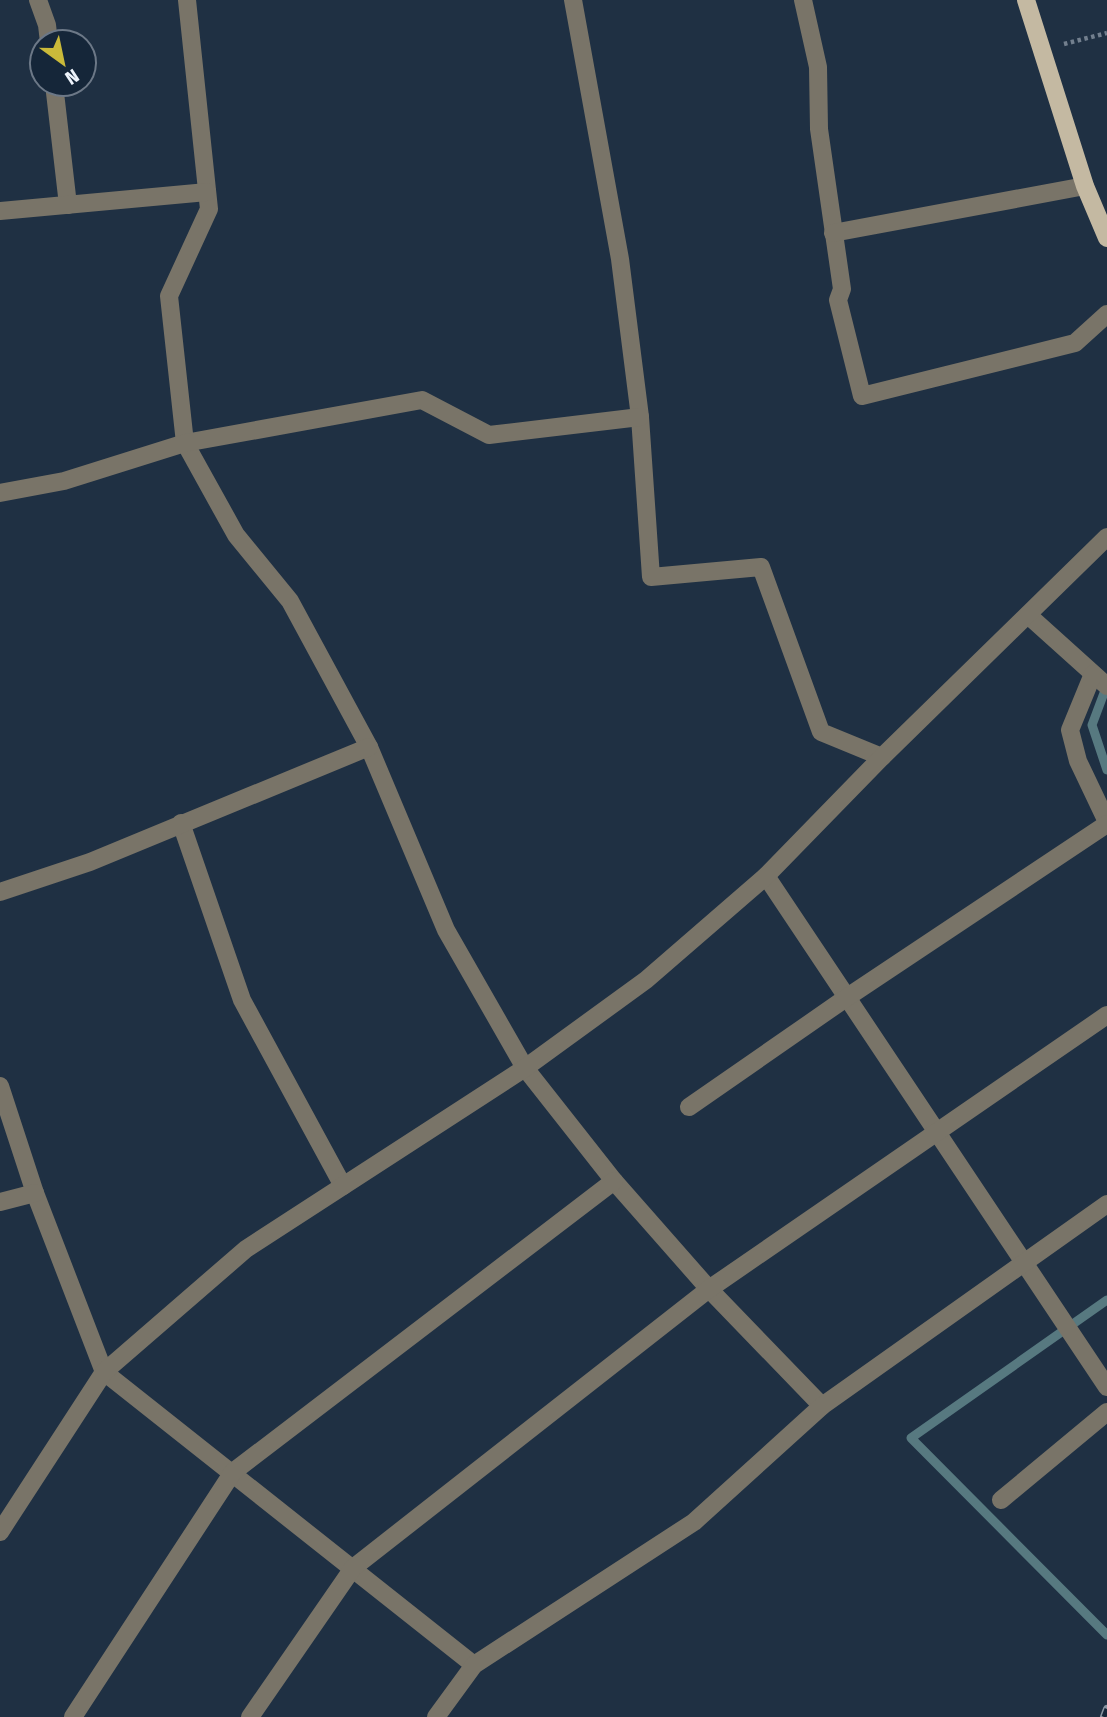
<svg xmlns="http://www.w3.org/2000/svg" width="1107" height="1717" font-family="'Fira Sans Condensed',sans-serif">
<rect width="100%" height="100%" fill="#1f3043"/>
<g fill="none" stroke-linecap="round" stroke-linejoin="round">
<g stroke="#577980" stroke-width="9">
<polyline points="1107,685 1092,725 1107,770"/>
<polyline points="1107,1300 911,1438 1107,1635"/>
</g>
<polyline stroke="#727f8e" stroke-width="4.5" stroke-dasharray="3.5 3.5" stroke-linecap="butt" points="1064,44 1107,33"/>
<g stroke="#797468" stroke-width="18">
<polyline points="38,0 47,25 49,42"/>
<polyline points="187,0 209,209 169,296 185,443 236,535 290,601 369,747 446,930 525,1068 614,1181 709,1289 822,1406"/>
<polyline points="573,0 620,259 640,417 651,577 761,567 821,732 882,757"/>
<polyline points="803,0 818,67 819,129 842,289 838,300 862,396 1075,343 1107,314"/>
<polyline points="54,84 68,205"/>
<polyline points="0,211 207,192"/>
<polyline points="833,233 1085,186"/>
<polyline points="0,493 64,481 185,443 422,400 489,435 640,417"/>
<polyline points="1028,615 1107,686"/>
<polyline points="1093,674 1070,730 1078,761 1107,822"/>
<polyline points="181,823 242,1000 343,1186"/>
<polyline points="766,876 1107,1387"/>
<polyline points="0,892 90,862 369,747"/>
<polyline points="0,1086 35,1193 104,1372 474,1665"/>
<polyline points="689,1107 846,998 1107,824"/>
<polyline points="0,1202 35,1193"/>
<polyline points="1001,1500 1107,1412"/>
<polyline points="0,1532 104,1372 246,1249 525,1068 646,980 766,876 882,757 1107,537"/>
<polyline points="73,1717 233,1472 614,1181"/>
<polyline points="250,1717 353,1568 709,1289 1107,1015"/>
<polyline points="436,1717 474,1665 694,1522 822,1406 1107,1204"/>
</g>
<polyline stroke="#c4b9a2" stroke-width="18" points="1026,0 1085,186 1107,238"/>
<g stroke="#8a96a3" stroke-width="8">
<polyline id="rail" points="1104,1717 1107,1709"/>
</g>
<use href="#rail" stroke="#152639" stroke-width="5" stroke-dasharray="16" stroke-linecap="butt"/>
</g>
<g transform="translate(63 63) rotate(147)"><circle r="33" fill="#152639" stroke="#6c7887" stroke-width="2"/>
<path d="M0-5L12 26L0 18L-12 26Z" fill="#caba3a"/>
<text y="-10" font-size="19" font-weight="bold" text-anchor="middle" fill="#eef4fc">N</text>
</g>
</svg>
